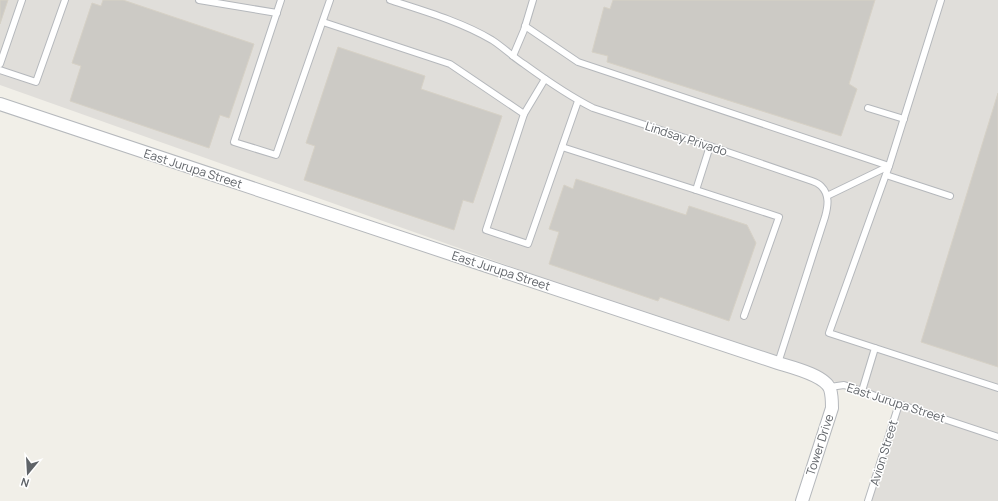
<svg xmlns="http://www.w3.org/2000/svg" width="998" height="501" font-family="Manrope,sans-serif">
<rect width="100%" height="100%" fill="#f1efe8"/>
<polygon fill="#e0deda" points="0,0 998,0 998,501 869,501 898,404 0,85"/>
<g fill="#cccac5" stroke="#d6d1c6">
<polygon points="0,0 8,0 0,24"/>
<polygon points="103,0 123,0 254,44 229,118 220,115 209,148 70,101 81,66 72,63 92,3 101,6"/>
<polygon points="613,0 875,0 849,84 857,89 841,136 607,62 608,56 592,52 604,7 610,9"/>
<polygon points="338,47 425,76 421,89 502,116 473,203 463,200 454,230 304,180 315,146 306,143"/>
<polygon points="998,93 998,367 921,342"/>
<polygon points="576,179 686,215 689,206 747,225 756,243 729,321 660,297 658,301 549,264 559,232 549,229 564,185 573,189"/>
</g>
<g fill="none" stroke-linecap="round" stroke-linejoin="round">
<g stroke="#b5b8bc" stroke-width="8">
<g id="service">
<polyline points="199,0 277,13"/>
<polyline points="281,0 234,142 276,155 330,0"/>
<path d="M390,0C424,11 462,22 492,40C503,47 513,57 524,64C546,80 569,96 593,108L710,146L812,181C815,182 819,184 821,186C830,195 828,206 825,217L778,363"/>
<polyline points="323,22 450,64 524,114 545,79"/>
<polyline points="525,26 578,62 889,166 829,333 875,348 862,391"/>
<polyline points="513,56 524,30 533,0"/>
<polyline points="0,64 22,0"/>
<polyline points="0,70 36,82 65,0"/>
<polyline points="868,108 904,119"/>
<polyline points="524,114 486,230 528,244 578,101"/>
<polyline points="562,147 696,190 710,146"/>
<polyline points="886,175 950,196"/>
<polyline points="696,190 779,217 744,316"/>
<polyline points="827,196 889,166 941,0"/>
<polyline points="875,348 998,388"/>
<polyline points="830,387 844,385 899,404 998,437"/>
<polyline points="868,501 899,404"/>
</g>
</g>
<g stroke="#b5b8bc" stroke-width="14">
<path id="minor" d="M0,104L778,363C791,367 825,375 830,389C832,395 832,402 832,408L802,501"/>
</g>
<use href="#service" stroke="#fff" stroke-width="6"/>
<use href="#minor" stroke="#fff" stroke-width="12"/>
</g>
<g text-anchor="middle" stroke-width="3" stroke-linejoin="round" paint-order="stroke">
<g font-size="12" fill="#5f6368" stroke="#fff">
<text transform="translate(686 139) rotate(18)" y="4">Lindsay Privado</text>
<text transform="translate(193 169) rotate(18)" y="4">East Jurupa Street</text>
<text transform="translate(501 271) rotate(18)" y="4">East Jurupa Street</text>
<text transform="translate(896 403) rotate(18)" y="4">East Jurupa Street</text>
<text transform="translate(820 445) rotate(-72)" y="4">Tower Drive</text>
<text transform="translate(884 453) rotate(-73)" y="4">Avion Street</text>
</g>
</g>
<g transform="translate(28 473) rotate(198)" stroke="#ffffff" stroke-width="3" paint-order="stroke">
<path d="M0-3L7 15L0 10L-7 15Z" fill="#5f6368"/>
<text y="-6" font-size="11" font-weight="bold" text-anchor="middle" fill="#5f6368">N</text>
</g>
</svg>
